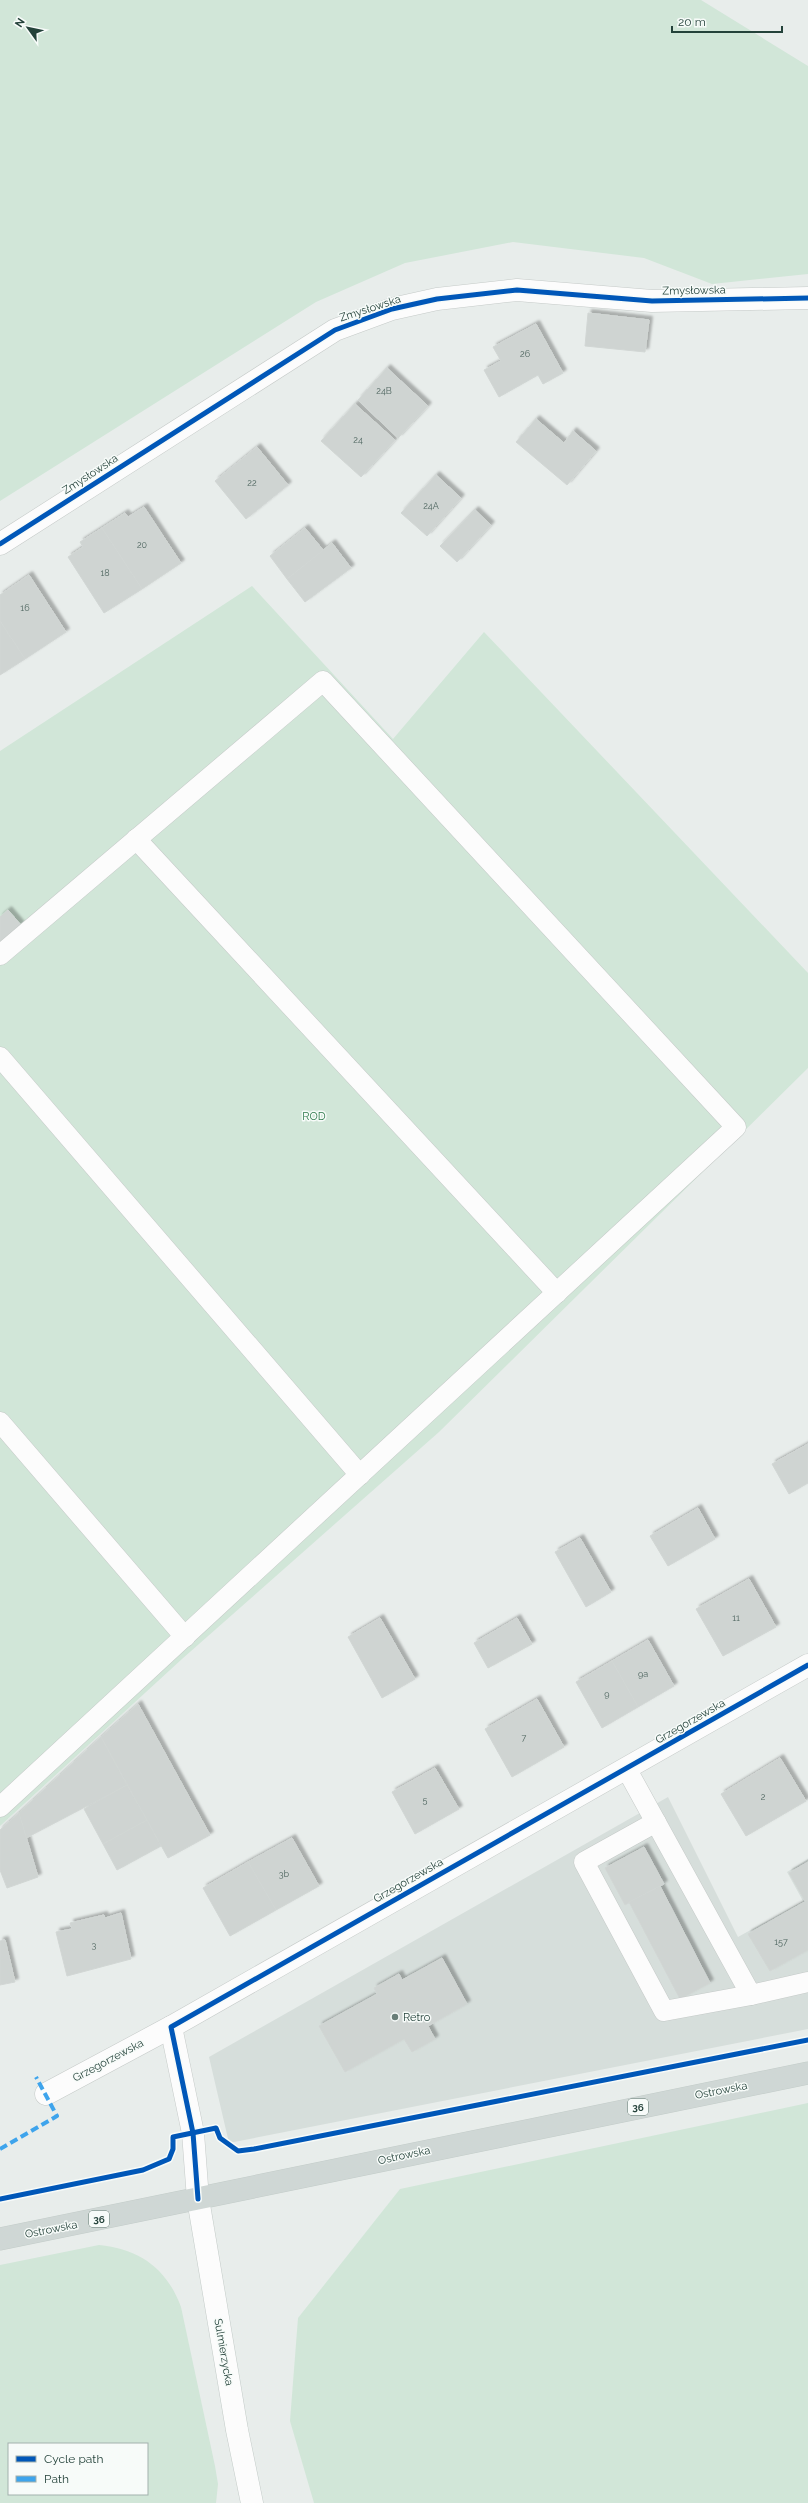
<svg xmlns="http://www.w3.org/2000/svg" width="808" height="2503" font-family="Raleway,sans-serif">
<defs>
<filter id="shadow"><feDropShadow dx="3.5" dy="-3.5" stdDeviation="1" flood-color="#0004"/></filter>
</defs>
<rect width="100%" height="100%" fill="#e8edeb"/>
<polygon fill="#d6dedb" points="668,1797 738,1937 803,1901 787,1872 808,1859 808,2029 229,2143 209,2057"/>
<g fill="#d1e6d8" fill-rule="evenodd">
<polygon points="0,0 701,0 808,66 808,274 712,284 644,258 513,242 405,263 316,302 0,501"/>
<polygon points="252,586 393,739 484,632 808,973 808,1068 439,1432 182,1659 0,1826 0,751"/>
<polygon points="808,2103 808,2503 314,2503 290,2421 298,2318 400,2189"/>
<path d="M99,2245C140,2249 167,2269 181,2307L215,2466L218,2484L216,2503H0V2265ZM9,2444H147V2494H9Z"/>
</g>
<g fill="#cfd4d2" stroke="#d1d6d4" filter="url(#shadow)">
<polygon points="588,313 649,320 645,352 585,346"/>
<polygon points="536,324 563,373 543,384 538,375 499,397 484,370 501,361 493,347"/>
<polygon points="387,368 428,406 398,438 358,400"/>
<polygon points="355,404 395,440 361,477 321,441"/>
<polygon points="536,419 564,443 573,431 596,451 567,485 516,442"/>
<polygon points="257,447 288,485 246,519 215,481"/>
<polygon points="436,475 461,498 427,536 401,513"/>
<polygon points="144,507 181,563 142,589 102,528 125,513 128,517"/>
<polygon points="475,510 491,525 457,562 440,546"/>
<polygon points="102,528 142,589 104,613 68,557 83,547 80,542"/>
<polygon points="305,528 324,551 287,579 270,556"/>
<polygon points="332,543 351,568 305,602 287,579"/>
<polygon points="29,575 66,632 25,659 0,621 0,595"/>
<polygon points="0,621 25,659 0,675"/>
<polygon points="8,910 21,925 0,942 0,917"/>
<polygon points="808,1444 808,1483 789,1494 772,1464"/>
<polygon points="698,1508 715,1539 668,1566 650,1536"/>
<polygon points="580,1538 611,1592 586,1607 555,1552"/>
<polygon points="749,1579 776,1627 723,1656 696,1609"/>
<polygon points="380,1618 415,1679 382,1698 348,1637"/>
<polygon points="517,1618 532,1644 488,1668 474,1643"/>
<polygon points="648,1640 674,1686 638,1707 612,1661"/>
<polygon points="612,1661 638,1707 602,1728 576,1682"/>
<polygon points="537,1699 564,1747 512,1777 485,1729"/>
<polygon points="138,1704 210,1835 168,1858 101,1737"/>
<polygon points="101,1737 127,1785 26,1838 19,1813"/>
<polygon points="780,1758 806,1801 746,1836 721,1794"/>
<polygon points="435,1768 459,1809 415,1834 392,1792"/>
<polygon points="127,1785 147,1820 103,1844 84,1809"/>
<polygon points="19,1813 38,1877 7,1888 0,1870 0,1830"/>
<polygon points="147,1820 161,1846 117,1870 103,1844"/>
<polygon points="292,1838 319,1886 276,1910 248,1862"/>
<polygon points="644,1847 664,1884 625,1905 605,1868"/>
<polygon points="248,1862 276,1910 230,1936 203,1888"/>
<polygon points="808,1862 808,1900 805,1901 789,1873"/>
<polygon points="660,1886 710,1983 680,1999 629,1902"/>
<polygon points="808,1900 808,1950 770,1971 748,1934"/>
<polygon points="121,1913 131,1959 67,1976 56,1932 72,1929 70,1923 104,1915 105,1918"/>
<polygon points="5,1940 15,1982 0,1985 0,1941"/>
<polygon points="442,1958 467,2004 428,2026 435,2039 412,2052 404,2039 345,2072 319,2026 377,1994 374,1988 399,1974 402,1980"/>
</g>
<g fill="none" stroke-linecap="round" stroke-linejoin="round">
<g stroke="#c5cac8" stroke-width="21">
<g id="lane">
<polyline points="136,839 557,1293"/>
<polyline points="0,955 323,681 736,1127 0,1807"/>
<polyline points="0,1057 360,1475"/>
<polyline points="0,1422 185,1637"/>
<polyline points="626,1768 751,1995 808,1982"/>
<polyline points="656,1822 584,1862 664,2011 751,1995"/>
</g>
</g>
<g stroke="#c5cac8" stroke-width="23">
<g id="street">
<polyline points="0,544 335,330 392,309 437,299 517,290 652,301 808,298"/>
<polyline points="46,2094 171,2027"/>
<polyline points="198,2199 193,2133 171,2027 808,1665"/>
</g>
</g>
<g stroke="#c3cbc8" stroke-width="23">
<polyline id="secondary" points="198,2199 237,2430 252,2503"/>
</g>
<g stroke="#c3ccc9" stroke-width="23">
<polyline id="primary" points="0,2239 808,2073"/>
</g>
<use href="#lane" stroke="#fcfcfc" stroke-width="20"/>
<use href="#street" stroke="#fcfcfc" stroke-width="22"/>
<use href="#secondary" stroke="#fcfcfc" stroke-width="22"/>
<use href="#primary" stroke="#cfd7d5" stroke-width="22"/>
<polyline stroke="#3ea4ec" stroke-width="4" stroke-dasharray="8 4" stroke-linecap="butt" points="0,2149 57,2116 36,2077"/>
<g stroke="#f7fbf9" stroke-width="8">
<g id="cycleway">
<polyline points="0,544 335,330 392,309 437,299 517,290 652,301 808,298"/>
<polyline points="0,2199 143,2170 169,2159 173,2149 173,2137 216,2128 220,2138 238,2151 254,2149 808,2040"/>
<polyline points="198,2199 193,2133 171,2027 808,1665"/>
</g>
</g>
<use href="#cycleway" stroke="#0057b8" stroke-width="5"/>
</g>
<circle fill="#697e78" stroke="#f7fbf9" stroke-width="1.5" cx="395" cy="2017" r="4"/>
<g text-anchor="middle" stroke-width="3" stroke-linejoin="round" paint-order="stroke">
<g font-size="9" fill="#506761">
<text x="525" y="357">26</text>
<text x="384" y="394">24B</text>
<text x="358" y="443">24</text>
<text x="252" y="486">22</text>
<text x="431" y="509">24A</text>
<text x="142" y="548">20</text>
<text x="105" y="576">18</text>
<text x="25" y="611">16</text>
<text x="736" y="1621">11</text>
<text x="643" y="1677">9a</text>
<text x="607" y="1697">9</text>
<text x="524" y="1741">7</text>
<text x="763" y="1800">2</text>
<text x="425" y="1803">5</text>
<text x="284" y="1877">3b</text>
<text x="781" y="1945">157</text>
<text x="94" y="1948">3</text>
</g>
<g fill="#f7fbf9" stroke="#637a73" stroke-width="1">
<rect x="628" y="2099" width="20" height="16" rx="3"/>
<rect x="89" y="2211" width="20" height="16" rx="3"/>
</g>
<g font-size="10" font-weight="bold" fill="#24423a">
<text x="638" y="2111">36</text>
<text x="99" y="2223">36</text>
</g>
<g font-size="11" fill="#24423a" stroke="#f7fbf9">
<text transform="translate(694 290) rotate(-1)" y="4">Zmysłowska</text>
<text transform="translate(370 308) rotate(-18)" y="4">Zmysłowska</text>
<text transform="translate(90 474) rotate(-33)" y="4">Zmysłowska</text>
<text transform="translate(690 1721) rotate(-30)" y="4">Grzegorzewska</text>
<text transform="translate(408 1880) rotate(-30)" y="4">Grzegorzewska</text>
<text transform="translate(108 2060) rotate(-28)" y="4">Grzegorzewska</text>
<text transform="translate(721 2090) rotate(-11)" y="4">Ostrowska</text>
<text transform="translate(404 2155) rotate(-12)" y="4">Ostrowska</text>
<text transform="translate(51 2229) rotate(-11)" y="4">Ostrowska</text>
<text transform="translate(224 2352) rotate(80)" y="4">Sulmierzycka</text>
</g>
<g font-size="11" fill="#2d7a4b" stroke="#f7fbf9">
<text x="314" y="1120">ROD</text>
</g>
<g font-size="11" fill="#24423a" stroke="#f7fbf9" text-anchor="start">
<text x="403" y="2021">Retro</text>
</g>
</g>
<rect x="8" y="2443" width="140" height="52" fill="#f7fbf9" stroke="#a3b1ad"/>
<rect x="16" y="2456" width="20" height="6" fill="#0057b8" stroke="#a3b1ad"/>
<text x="44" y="2463" font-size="12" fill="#24423a">Cycle path</text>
<rect x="16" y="2476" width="20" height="6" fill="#3ea4ec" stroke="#a3b1ad"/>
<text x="44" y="2483" font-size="12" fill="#24423a">Path</text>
<g transform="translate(28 28) rotate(303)" stroke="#f7fbf9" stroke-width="3" paint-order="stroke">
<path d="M0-3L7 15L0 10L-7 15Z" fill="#24423a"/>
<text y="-6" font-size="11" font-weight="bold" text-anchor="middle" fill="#24423a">N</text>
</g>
<path d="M672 26v6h110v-6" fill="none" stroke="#24423a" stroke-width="2"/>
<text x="678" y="26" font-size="12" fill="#24423a" stroke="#f7fbf9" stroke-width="3" paint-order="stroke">20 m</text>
</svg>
